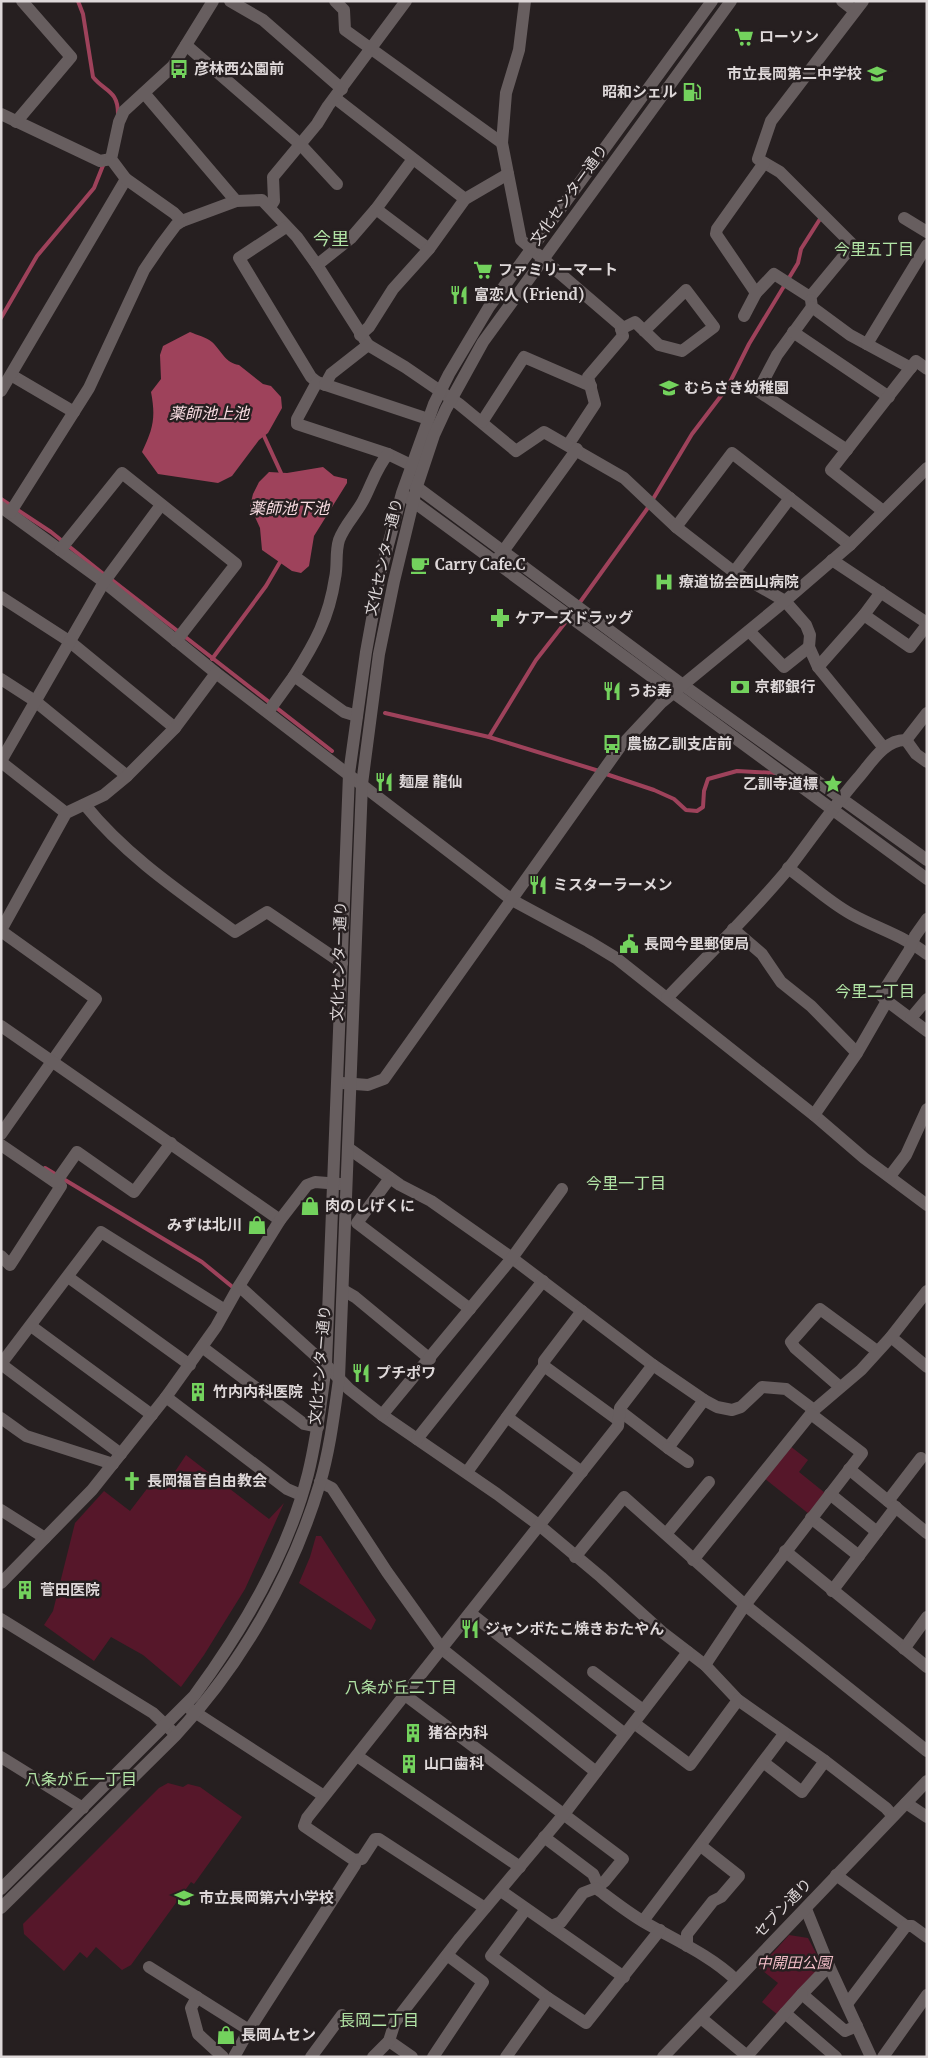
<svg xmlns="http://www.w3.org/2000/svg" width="928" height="2058" font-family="Merriweather,'Noto Sans JP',serif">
<rect width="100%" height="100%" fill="#261f20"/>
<g fill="#56172a">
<polygon points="790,1446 808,1460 799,1472 825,1493 809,1514 764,1478"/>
<polygon points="186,1455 269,1519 284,1503 245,1589 204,1655 181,1687 143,1655 111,1637 94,1661 44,1625 53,1611 75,1523 104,1491 130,1511 156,1477 170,1479"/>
<polygon points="316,1536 321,1536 376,1620 371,1630 299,1583 310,1557"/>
<polygon points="168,1783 183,1787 188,1784 200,1787 242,1817 194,1884 191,1882 131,1965 122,1970 96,1947 87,1958 80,1952 64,1971 24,1934 23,1924 159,1788"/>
<polygon points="789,1935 808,1938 823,1966 778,2015 762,2002 778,1983 759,1968"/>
</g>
<g fill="#9e425b">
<path d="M190,332C197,335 206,337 212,342C221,350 225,363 239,365L263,384L271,386L281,397L282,408L268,433L259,440L232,476L218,483L158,474L142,452C153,429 156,418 151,392L161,379L160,355L163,346Z"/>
<polygon points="323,467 334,476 347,479 347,483 314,536 309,566 301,573 292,571 262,550 260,528 250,506 253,494 259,482 269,472 287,473"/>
</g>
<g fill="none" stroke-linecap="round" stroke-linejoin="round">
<g stroke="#9e425b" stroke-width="4">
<path d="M78,1L83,14L93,77C105,92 118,90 118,114"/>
<polyline points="1,318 37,256 94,188 104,163"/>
<polyline points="264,436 281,473"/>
<polyline points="1,499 51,532 106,576"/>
<polyline points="112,580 332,751"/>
<polyline points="578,605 647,509 692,434 727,388 749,344 798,263 801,249 820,219"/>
<polyline points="212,659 266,586 280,562"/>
<polyline points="385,713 489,737 599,771"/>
<polyline points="489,737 536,660 568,619"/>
<polyline points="606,774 654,790 674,799 686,810 697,811 703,807 704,791 708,779 737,771 776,773"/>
<polyline points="45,1168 202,1262 235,1289"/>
</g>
<g stroke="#675e5f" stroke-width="12">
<polyline points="230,1 263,20 342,89"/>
<polyline points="335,1 344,10 345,30 502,143"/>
<polyline points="525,1 519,50 506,93 502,143 521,240 620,325 623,336 588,377 595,404 568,445"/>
<polyline points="842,1 855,11"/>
<polyline points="186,45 300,144 337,184"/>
<polyline points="144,93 236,201"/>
<polyline points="335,98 465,199"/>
<polyline points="1,114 100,161 111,159"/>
<polyline points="16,122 71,57 22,1"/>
<polyline points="270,207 274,201 273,177 317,124 328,106 406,1"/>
<polyline points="376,209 429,249"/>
<polyline points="904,218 927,232"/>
<polyline points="182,221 236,201 262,200 297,237 317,265 368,345"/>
<polyline points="286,227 239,258 311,377 317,382 428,419"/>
<polyline points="317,265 351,238 376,209 413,159"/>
<polyline points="756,293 774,274 810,297 853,245 780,172 758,159 771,121 863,1"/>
<polyline points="811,300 812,307 850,335 911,368"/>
<polyline points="812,307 777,355 758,391 847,450"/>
<polyline points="744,316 756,293 716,234 717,229 764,163"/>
<polyline points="621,329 635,322 659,345 682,351 714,327 686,290 644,331"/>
<polyline points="793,332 889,397"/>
<polyline points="360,335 369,327 393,289 429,249 465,199 508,174"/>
<polyline points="867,344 927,245"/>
<polyline points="11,375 74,412"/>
<polyline points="317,382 297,419 297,424 388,454 417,468"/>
<polyline points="325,385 331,374 368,345 405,367 459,404 516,451 544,432 624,478 676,527 734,572 785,601 806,625 810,635 809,647 818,667 884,748"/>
<polyline points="1,391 126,179"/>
<polyline points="482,422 524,357 591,386"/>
<polyline points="410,482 683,685 927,860"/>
<polyline points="407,497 927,879"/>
<polyline points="1,507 104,582 216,673 512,900 588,941 616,958 814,1115 864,1158 927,1205"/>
<polyline points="883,511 831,470 916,361 927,369"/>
<polyline points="10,513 89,388 144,270 161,245 176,225 182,221 174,213 126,179 111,159 119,122 124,111 173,66 213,1"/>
<polyline points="676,527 732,453 850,545"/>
<polyline points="60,550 122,473 236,564 176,641"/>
<polyline points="499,557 577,449"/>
<polyline points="832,560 927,623"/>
<polyline points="734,572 790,498"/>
<polyline points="1,597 69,641 175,728"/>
<polyline points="864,615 910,647 927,625"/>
<polyline points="749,631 784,667 809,647"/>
<polyline points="818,667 864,615 881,592"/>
<path d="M294,676C315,643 329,618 335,578C338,565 335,553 339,540C344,526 356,514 363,501C372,484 376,468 388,454"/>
<polyline points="1,679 35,701 127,776"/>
<polyline points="268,712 294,676 344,712 357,716"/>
<polyline points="906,740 916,754 927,762"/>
<polyline points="1,761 104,582 161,505"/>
<polyline points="1,762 66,813"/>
<path d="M85,805C126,856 183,894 235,932L267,912L342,963"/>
<path d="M788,868C809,883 829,902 851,914C876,928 904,936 927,954"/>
<polyline points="733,929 762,954 781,982 811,1006 857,1053"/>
<polyline points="1,930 66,813 104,795 127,776 175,728 216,673"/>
<polyline points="1,931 96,999 1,1134"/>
<path d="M667,998C708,955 751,914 789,868C812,838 833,807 858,778C871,763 885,739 906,740L927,713"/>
<polyline points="887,1001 927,1031"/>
<polyline points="911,1018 927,999"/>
<polyline points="1,1026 280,1220"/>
<polyline points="342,1083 368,1085 384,1079 620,747 662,702 785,601 850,545 927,468"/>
<polyline points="814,1115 857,1053 887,1001 881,995 909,951 915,936 927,919"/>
<polyline points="1,1145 61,1186 10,1265 1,1256"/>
<polyline points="348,1148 400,1185 431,1201 512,1258 653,1365 704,1400 717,1407 732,1410 741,1407 762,1387 786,1389 814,1410"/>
<polyline points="890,1176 906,1155 927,1109"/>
<polyline points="390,1178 357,1223 470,1309"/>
<polyline points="56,1182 77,1152 134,1192 171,1143"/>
<polyline points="68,1277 190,1365"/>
<polyline points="239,1286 326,1365 349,1389 382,1415 497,1494 540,1526 601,1577 662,1632 705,1665 738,1700 825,1761 886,1808 893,1816"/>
<polyline points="343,1290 355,1297 430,1359"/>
<polyline points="31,1326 152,1415"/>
<polyline points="891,1337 927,1367"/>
<polyline points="202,1347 304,1424 318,1427"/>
<polyline points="1,1364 101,1232 225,1310"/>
<polyline points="1,1364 121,1454"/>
<polyline points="544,1366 618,1420"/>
<polyline points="840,1387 795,1348 791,1342 820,1309 877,1351"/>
<polyline points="166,1397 287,1489 301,1495"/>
<polyline points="620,1411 668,1448 704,1400"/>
<polyline points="382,1415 512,1258 562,1189"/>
<polyline points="507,1417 582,1472"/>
<polyline points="1,1418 26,1436 113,1464"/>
<polyline points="417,1439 543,1281"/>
<polyline points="668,1448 688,1462"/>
<polyline points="849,1469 927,1533"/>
<polyline points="467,1472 544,1366 544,1361 582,1311"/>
<polyline points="320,1482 332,1488 387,1572 442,1649 596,1772"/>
<polyline points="830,1494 877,1532"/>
<polyline points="888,1501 921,1458"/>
<polyline points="1,1510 45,1538"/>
<polyline points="811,1518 859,1556"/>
<polyline points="666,1534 709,1482"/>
<polyline points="785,1551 927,1667"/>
<polyline points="575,1557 624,1497 745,1605 927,1751"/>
<polyline points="693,1560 814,1410 861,1370 891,1337 927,1291"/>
<polyline points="1,1583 92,1490 166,1397 216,1327 239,1286 280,1220 307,1185 315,1182 340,1184"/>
<polyline points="832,1591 896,1507"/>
<polyline points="470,1613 625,1734"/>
<polyline points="1,1619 153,1713 172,1731"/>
<polyline points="904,1649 927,1617"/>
<polyline points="705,1665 745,1605 862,1453 811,1414"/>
<polyline points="593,1672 643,1710"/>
<polyline points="405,1695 623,1859 605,1881 596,1888 583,1893 561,1922 551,1926"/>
<polyline points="190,1709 324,1796"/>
<polyline points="634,1723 690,1765 738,1700"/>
<polyline points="357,1756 520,1867"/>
<polyline points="1,1757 83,1808"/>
<polyline points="763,1762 802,1792 825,1761"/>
<polyline points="906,1803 927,1817"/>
<polyline points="544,1837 593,1874 598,1885"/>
<polyline points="354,1860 362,1859 375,1839 379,1839 485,1908"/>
<polyline points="836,1875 906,1926 912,1926 927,1937"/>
<path d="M596,1888C612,1900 627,1912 644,1922C675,1940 710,1955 736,1980"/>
<path d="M1,1889L194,1696C242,1631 288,1553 308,1474C317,1438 321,1402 326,1365L349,774L366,652L380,575L402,493L434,404L449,374L489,307L712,1"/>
<polyline points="501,1891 624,1977"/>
<path d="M1,1908L176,1735C242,1664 292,1576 320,1483C330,1449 334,1414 339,1379L362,784L379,654L394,581L417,486L434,435L446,409L483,342L731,1"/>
<polyline points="526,1909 491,1956 548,1998"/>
<polyline points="806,1909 829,1966 871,2057"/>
<polyline points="643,1921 784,1734"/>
<polyline points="687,1946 687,1934 713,1901 721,1897 739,1876 701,1846"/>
<polyline points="829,1966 802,1994 845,2031 857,2026"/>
<polyline points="149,1967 249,2030"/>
<polyline points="802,1994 785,2013 836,2057"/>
<polyline points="197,1997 191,2008 198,2034 223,2057"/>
<polyline points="847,2004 906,1926"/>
<polyline points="701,2018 747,2056 785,2013"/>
<polyline points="389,2041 412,2057"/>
<polyline points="234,2057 249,2030 355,1865 354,1860 304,1826 307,1818 618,1426 620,1408 653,1365"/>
<polyline points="311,2057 342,2015"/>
<polyline points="373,2057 389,2041 395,2022 408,2005 460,1938 564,1814 688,1652"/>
<polyline points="433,2057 483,1982 447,1955"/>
<polyline points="506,2057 548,1998 586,2023 660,1930"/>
<polyline points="663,2057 927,1781"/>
<polyline points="883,2057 927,1995"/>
</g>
</g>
<defs>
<g id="supermarket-bare" transform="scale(1.5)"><path d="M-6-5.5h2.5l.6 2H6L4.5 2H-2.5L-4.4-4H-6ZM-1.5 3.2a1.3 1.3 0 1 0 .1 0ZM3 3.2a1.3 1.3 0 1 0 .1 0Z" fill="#73d25d" stroke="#261f20" stroke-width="2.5" paint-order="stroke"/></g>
<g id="bus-bare" transform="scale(1.5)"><path d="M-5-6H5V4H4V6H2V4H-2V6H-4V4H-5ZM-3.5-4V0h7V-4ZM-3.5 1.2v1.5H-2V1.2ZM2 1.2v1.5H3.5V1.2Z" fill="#73d25d" stroke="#261f20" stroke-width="2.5" paint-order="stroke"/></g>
<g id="school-bare" transform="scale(1.5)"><path d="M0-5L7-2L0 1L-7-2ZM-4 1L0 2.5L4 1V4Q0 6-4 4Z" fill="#73d25d" stroke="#261f20" stroke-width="2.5" paint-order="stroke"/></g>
<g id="fuel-bare" transform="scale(1.5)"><path d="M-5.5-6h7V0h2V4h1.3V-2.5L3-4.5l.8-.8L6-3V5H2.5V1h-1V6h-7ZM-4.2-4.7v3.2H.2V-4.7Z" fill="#73d25d" stroke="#261f20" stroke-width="2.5" paint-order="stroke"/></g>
<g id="restaurant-bare" transform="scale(1.5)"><path d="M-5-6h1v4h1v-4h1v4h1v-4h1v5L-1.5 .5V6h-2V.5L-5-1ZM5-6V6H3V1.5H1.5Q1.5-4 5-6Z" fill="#73d25d" stroke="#261f20" stroke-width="2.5" paint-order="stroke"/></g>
<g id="cafe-bare" transform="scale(1.5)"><path d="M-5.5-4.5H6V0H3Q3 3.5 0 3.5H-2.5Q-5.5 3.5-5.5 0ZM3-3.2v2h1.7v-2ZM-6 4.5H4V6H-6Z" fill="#73d25d" stroke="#261f20" stroke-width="2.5" paint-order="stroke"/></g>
<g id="hospital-bare" transform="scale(1.5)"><path d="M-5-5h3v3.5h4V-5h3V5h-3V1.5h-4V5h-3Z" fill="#73d25d" stroke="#261f20" stroke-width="2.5" paint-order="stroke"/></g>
<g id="pharmacy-bare" transform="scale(1.5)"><path d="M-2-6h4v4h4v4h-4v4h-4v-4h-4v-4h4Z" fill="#73d25d" stroke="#261f20" stroke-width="2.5" paint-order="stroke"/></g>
<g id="bank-bare" transform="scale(1.5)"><path d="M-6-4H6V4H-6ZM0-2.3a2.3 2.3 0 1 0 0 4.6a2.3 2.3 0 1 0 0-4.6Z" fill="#73d25d" stroke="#261f20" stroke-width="2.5" paint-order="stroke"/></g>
<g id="sight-bare" transform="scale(1.5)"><path d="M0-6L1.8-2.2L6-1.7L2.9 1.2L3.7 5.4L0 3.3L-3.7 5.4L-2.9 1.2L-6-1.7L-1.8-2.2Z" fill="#73d25d" stroke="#261f20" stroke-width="2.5" paint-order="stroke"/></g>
<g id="civic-bare" transform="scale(1.5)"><path d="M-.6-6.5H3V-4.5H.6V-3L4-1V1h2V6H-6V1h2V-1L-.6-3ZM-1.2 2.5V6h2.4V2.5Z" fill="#73d25d" stroke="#261f20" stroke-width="2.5" paint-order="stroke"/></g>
<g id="shop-bare" transform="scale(1.5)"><path d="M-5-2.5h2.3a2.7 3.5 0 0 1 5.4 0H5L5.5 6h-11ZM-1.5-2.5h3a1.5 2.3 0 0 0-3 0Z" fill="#73d25d" stroke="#261f20" stroke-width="2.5" paint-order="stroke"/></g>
<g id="building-bare" transform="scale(1.5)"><path d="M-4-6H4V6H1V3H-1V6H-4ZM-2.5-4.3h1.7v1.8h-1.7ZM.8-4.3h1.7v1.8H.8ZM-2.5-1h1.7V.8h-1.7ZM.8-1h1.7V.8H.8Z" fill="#73d25d" stroke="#261f20" stroke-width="2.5" paint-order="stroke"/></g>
<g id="church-bare" transform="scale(1.5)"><path d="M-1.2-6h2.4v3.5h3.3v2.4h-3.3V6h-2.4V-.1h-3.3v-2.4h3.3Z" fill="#73d25d" stroke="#261f20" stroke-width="2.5" paint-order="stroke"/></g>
</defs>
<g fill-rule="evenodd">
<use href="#supermarket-bare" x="744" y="37"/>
<use href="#bus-bare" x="179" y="69"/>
<use href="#school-bare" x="877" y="74"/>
<use href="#fuel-bare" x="692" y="92"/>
<use href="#supermarket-bare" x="483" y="270"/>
<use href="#restaurant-bare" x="459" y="295"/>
<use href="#school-bare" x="669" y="388"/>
<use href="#cafe-bare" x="420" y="565"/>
<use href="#hospital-bare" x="664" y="582"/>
<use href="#pharmacy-bare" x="500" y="618"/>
<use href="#bank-bare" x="740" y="687"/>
<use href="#restaurant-bare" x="612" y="691"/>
<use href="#bus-bare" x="612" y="744"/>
<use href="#restaurant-bare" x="384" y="782"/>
<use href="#sight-bare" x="833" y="784"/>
<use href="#restaurant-bare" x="538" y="885"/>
<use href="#civic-bare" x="629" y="944"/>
<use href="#shop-bare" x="310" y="1206"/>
<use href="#shop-bare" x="257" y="1225"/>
<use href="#restaurant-bare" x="361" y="1373"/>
<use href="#building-bare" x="198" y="1392"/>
<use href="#church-bare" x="132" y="1481"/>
<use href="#building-bare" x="25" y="1590"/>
<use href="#restaurant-bare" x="470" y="1629"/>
<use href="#building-bare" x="413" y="1733"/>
<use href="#building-bare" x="409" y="1764"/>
<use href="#school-bare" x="184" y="1898"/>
<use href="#shop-bare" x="226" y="2035"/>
</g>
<g text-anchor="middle" stroke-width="5" stroke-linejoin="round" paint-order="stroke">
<g font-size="15" font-weight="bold" fill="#ded8d9" stroke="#261f20" text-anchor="start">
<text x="759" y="42">ローソン</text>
<text x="194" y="74">彦林西公園前</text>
<text x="862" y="79" text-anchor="end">市立長岡第二中学校</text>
<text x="677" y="97" text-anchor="end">昭和シェル</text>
<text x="498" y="275">ファミリーマート</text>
<text x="474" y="300">富恋人 (Friend)</text>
<text x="684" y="393">むらさき幼稚園</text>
<text x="435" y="570">Carry Cafe.C</text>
<text x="679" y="587">療道協会西山病院</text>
<text x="515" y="623">ケアーズドラッグ</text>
<text x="755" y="692">京都銀行</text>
<text x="627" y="696">うお寿</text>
<text x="627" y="749">農協乙訓支店前</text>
<text x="399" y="787">麺屋 龍仙</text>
<text x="818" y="789" text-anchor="end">乙訓寺道標</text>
<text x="553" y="890">ミスターラーメン</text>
<text x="644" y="949">長岡今里郵便局</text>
<text x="325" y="1211">肉のしげくに</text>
<text x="242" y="1230" text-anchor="end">みずは北川</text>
<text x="376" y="1378">プチポワ</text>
<text x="213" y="1397">竹内内科医院</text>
<text x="147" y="1486">長岡福音自由教会</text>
<text x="40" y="1595">菅田医院</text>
<text x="485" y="1634">ジャンボたこ焼きおたやん</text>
<text x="428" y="1738">猪谷内科</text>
<text x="424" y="1769">山口歯科</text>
<text x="199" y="1903">市立長岡第六小学校</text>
<text x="241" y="2040">長岡ムセン</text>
</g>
<g font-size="15" fill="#ded8d9" stroke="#261f20">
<text transform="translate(569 195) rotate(-54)" y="5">文化センター通り</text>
<text transform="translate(384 557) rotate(-77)" y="5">文化センター通り</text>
<text transform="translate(339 961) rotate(-88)" y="5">文化センター通り</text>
<text transform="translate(320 1365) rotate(-85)" y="5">文化センター通り</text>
<text transform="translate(783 1908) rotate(-46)" y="5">セブン通り</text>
</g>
<g font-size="15" font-style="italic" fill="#efbbc5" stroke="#261f20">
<text x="794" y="1968">中開田公園</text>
</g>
<g font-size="16" fill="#b2e5a6" stroke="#261f20">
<text x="874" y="255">今里五丁目</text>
<text x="875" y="997">今里二丁目</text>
<text x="626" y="1189">今里一丁目</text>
<text x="401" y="1693">八条が丘二丁目</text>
<text x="81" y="1785">八条が丘一丁目</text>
<text x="379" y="2026">長岡二丁目</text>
</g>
<g font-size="16" font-style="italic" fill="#f8dce1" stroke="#261f20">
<text x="209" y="419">薬師池上池</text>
<text x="289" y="514">薬師池下池</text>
</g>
<g font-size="18" fill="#b2e5a6" stroke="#261f20">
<text x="331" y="245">今里</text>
</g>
</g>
<rect width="928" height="2058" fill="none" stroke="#ded8d9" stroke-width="5"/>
</svg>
